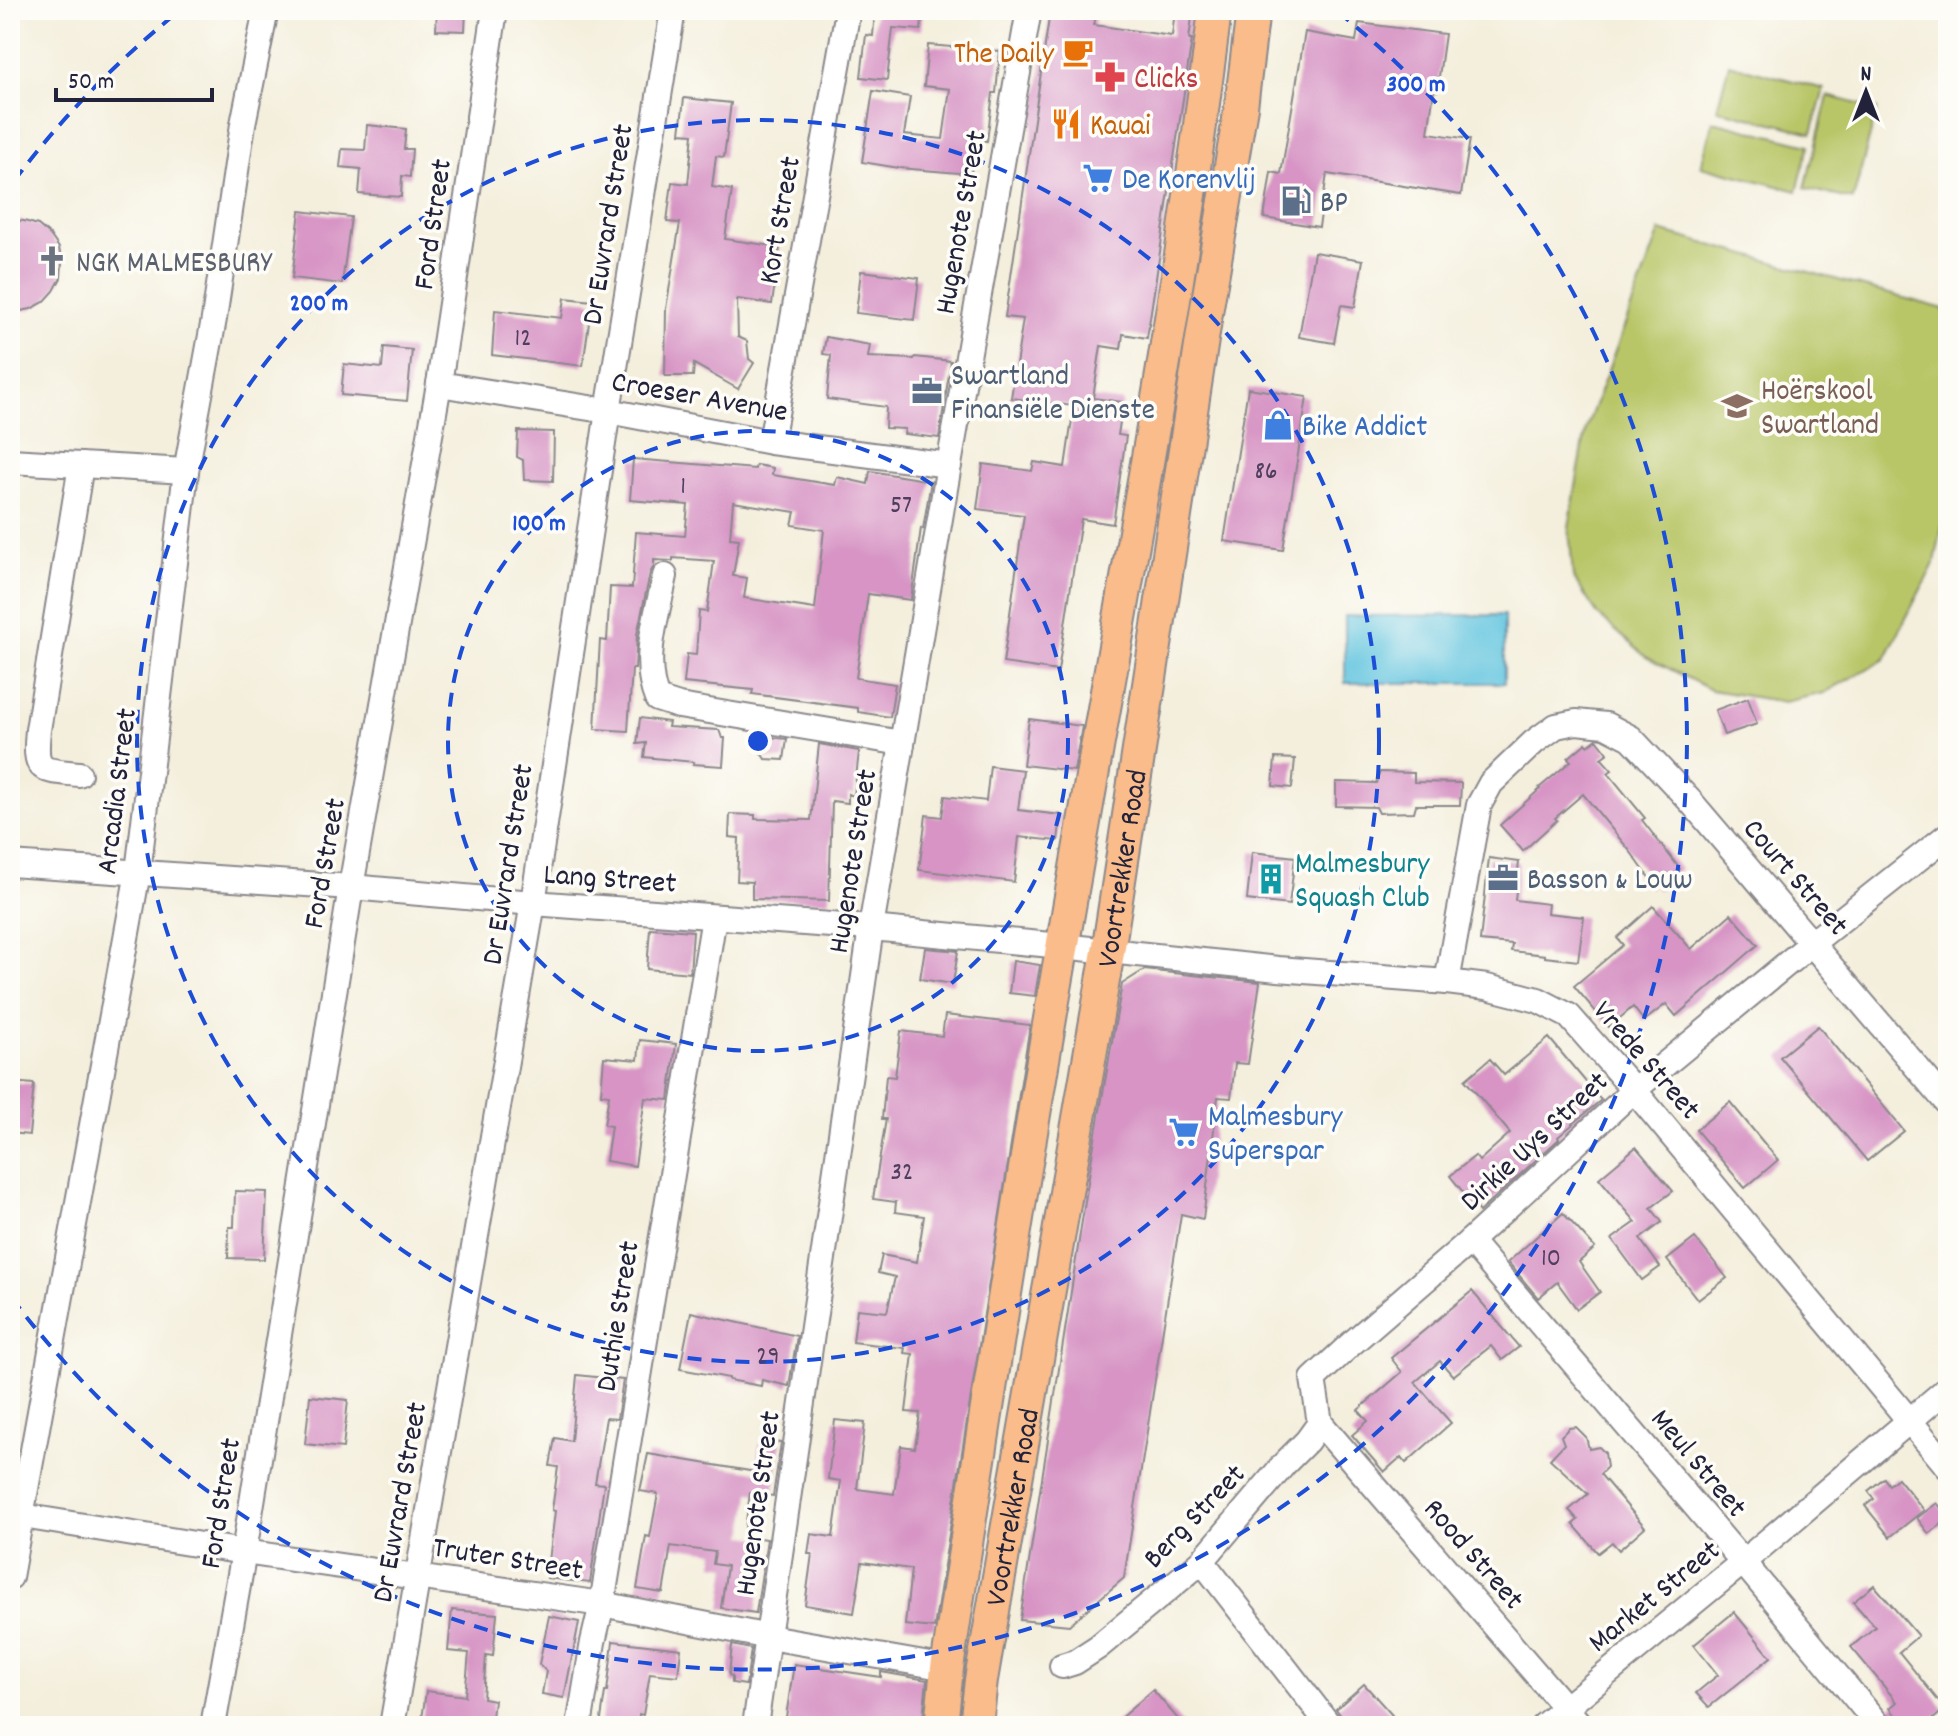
<svg xmlns="http://www.w3.org/2000/svg" width="1958" height="1736" font-family="Dekko,sans-serif">
<rect width="100%" height="100%" fill="#fdfcf7"/>
<filter id="ink" filterUnits="userSpaceOnUse"><feTurbulence type="fractalNoise" baseFrequency=".0125" numOctaves="2"/><feDisplacementMap in="SourceGraphic" scale="16" xChannelSelector="R" yChannelSelector="G"/><feConvolveMatrix kernelMatrix="1 2 1 2 8 2 1 2 1" color-interpolation-filters="sRGB"/></filter>
<filter id="wash" filterUnits="userSpaceOnUse"><feTurbulence type="fractalNoise" baseFrequency=".006" numOctaves="4" result="noise"/><feDisplacementMap in="SourceGraphic" scale="32" xChannelSelector="R" yChannelSelector="G"/><feGaussianBlur stdDeviation="1.8" result="paint"/><feColorMatrix in="noise" values="0 0 0 0 0 0 0 0 0 0 0 0 0 0 0 0 0 1.4 0 .05"/><feComposite in="paint" operator="in"/></filter>
<g filter="url(#wash)">
<rect width="100%" height="100%" fill="#f4efdd"/>
<g fill="#b9c668" stroke="#6e7452" stroke-width="2">
<polygon points="1729,64 1824,89 1812,133 1717,109"/>
<polygon points="1828,96 1877,109 1853,200 1805,188"/>
<polygon points="1713,121 1809,145 1797,191 1701,166"/>
<polygon points="1660,231 1944,309 1948,357 1948,498 1935,562 1885,659 1824,693 1784,702 1711,690 1646,657 1598,615 1573,577 1569,527 1586,429"/>
</g>
<polygon fill="#61c4df" stroke="#42738d" stroke-width="2" points="1504,615 1504,683 1345,683 1345,616"/>
<g id="blocks">
<g fill="#d794c5" fill-rule="evenodd">
<polygon points="437,10 466,10 465,31 436,30"/>
<polygon points="875,10 923,10 921,30 893,28 887,80 861,77 866,35 873,36"/>
<polygon points="1056,10 1097,10 1094,25 1172,36 1175,10 1193,10 1189,39 1192,39 1147,338 1123,334 1121,349 1101,346 1093,398 1123,402 1118,435 1126,436 1113,524 1081,519 1058,671 1003,663 1024,515 977,509 983,464 1032,471 1034,462 1065,467 1074,406 1011,398 1023,319 1005,317 1049,18 1055,19"/>
<polygon points="1359,23 1445,34 1437,91 1434,90 1428,133 1470,139 1461,195 1327,174 1319,227 1264,218 1271,172 1281,174 1305,32 1356,41"/>
<polygon points="928,45 1000,51 996,93 993,93 987,141 974,139 971,174 899,168 862,162 873,91 910,97 904,135 943,139 950,89 924,86"/>
<polygon points="684,98 731,103 724,157 716,156 712,187 732,190 725,239 780,247 772,304 737,299 738,337 747,341 749,359 754,363 738,389 694,364 693,376 665,376 666,309 680,223 667,222 672,182 688,184 693,134 680,133"/>
<polygon points="367,125 406,129 404,149 412,149 410,177 402,176 401,197 359,194 361,169 340,167 342,149 365,150"/>
<polygon points="300,211 351,217 342,284 292,278"/>
<polygon points="10,220 24,221 38,225 50,235 59,248 62,263 61,278 54,291 44,302 31,309 10,313"/>
<polygon points="1314,252 1363,260 1355,307 1341,305 1334,343 1299,337"/>
<polygon points="861,271 919,278 914,320 856,313"/>
<polygon points="565,298 592,301 583,366 492,355 495,310 562,318"/>
<polygon points="826,337 870,345 868,357 914,359 915,357 951,361 939,438 904,434 905,429 885,428 886,407 827,399 831,355 823,354"/>
<polygon points="384,347 412,350 407,401 341,395 344,364 382,368"/>
<polygon points="1248,388 1307,397 1283,550 1224,541"/>
<polygon points="518,431 554,432 553,481 524,480 523,460 517,457"/>
<path d="M633,459L755,469L756,465L773,468L772,475L835,485L837,477L868,484L870,471L931,481L923,529L921,528L911,600L868,594L856,678L895,684L890,717L858,712V708L752,694L753,690L684,683L687,654L696,655L699,611L707,612L714,561L673,558V561L654,560V566L650,573L637,635L635,669H632L628,731L595,729L600,640L607,641L610,587L632,588L636,532L685,536L688,505L630,500ZM733,502L795,512L792,525L824,530L815,609L744,598L747,578L733,576L739,539L730,538Z"/>
<polygon points="1748,698 1757,724 1724,735 1715,710"/>
<polygon points="640,718 669,722 668,727 719,730 722,738 725,738 723,766 693,764 694,762 644,757 646,743 637,744"/>
<polygon points="1029,719 1082,726 1074,771 1023,765"/>
<polygon points="762,736 787,739 784,760 765,759 753,741 763,742"/>
<polygon points="1597,739 1608,753 1601,758 1612,770 1608,773 1645,818 1642,820 1680,869 1658,890 1630,851 1583,794 1555,818 1557,820 1523,851 1500,825 1540,789 1539,788 1571,761 1568,758 1586,743 1588,746"/>
<polygon points="819,744 859,751 854,796 848,794 848,803 832,801 829,901 752,899 752,882 737,881 739,838 729,837 730,814 755,815 755,819 811,820"/>
<polygon points="1275,758 1295,759 1292,788 1273,786"/>
<polygon points="990,766 1023,770 1018,810 1061,815 1058,841 1019,837 1014,882 919,870 926,815 942,817 945,796 986,801"/>
<polygon points="1380,772 1414,773 1414,782 1461,783 1460,805 1416,805 1414,812 1379,813 1376,807 1336,806 1336,782 1376,783"/>
<polygon points="1252,852 1295,857 1289,905 1247,900"/>
<polygon points="1489,858 1519,862 1515,900 1548,904 1547,913 1584,917 1578,961 1545,957 1545,955 1511,951 1512,944 1480,941"/>
<polygon points="1653,906 1691,949 1731,914 1758,945 1676,1016 1666,1004 1644,1021 1633,1007 1609,1027 1574,986 1623,945 1617,938"/>
<polygon points="650,928 693,931 690,973 647,969"/>
<polygon points="925,948 958,951 953,984 920,979"/>
<polygon points="1013,961 1040,965 1035,996 1009,993"/>
<polygon points="1144,970 1260,982 1248,1064 1235,1063 1231,1098 1218,1097 1203,1219 1181,1214 1124,1578 1069,1625 1020,1620 1093,1150 1122,984"/>
<polygon points="945,1015 1030,1025 934,1628 905,1625 911,1569 862,1562 854,1613 805,1605 812,1554 808,1554 811,1534 833,1537 841,1481 828,1479 835,1420 865,1423 857,1489 894,1494 901,1446 915,1448 920,1413 906,1412 913,1354 904,1353 905,1348 853,1342 857,1309 887,1312 895,1277 878,1273 882,1255 917,1262 924,1216 895,1212 896,1202 873,1199 886,1119 882,1119 886,1076 895,1077 901,1031 942,1036"/>
<polygon points="1818,1026 1904,1131 1867,1161 1780,1057"/>
<polygon points="1549,1038 1601,1100 1558,1137 1559,1139 1479,1212 1450,1176 1475,1156 1479,1161 1510,1133 1465,1080 1490,1059 1504,1075"/>
<polygon points="640,1040 676,1044 669,1100 645,1098 635,1166 606,1161 611,1126 604,1125 609,1095 601,1094 604,1057 638,1060"/>
<polygon points="10,1082 34,1084 29,1135 10,1133"/>
<polygon points="1730,1102 1778,1160 1745,1188 1696,1130"/>
<polygon points="1636,1147 1673,1191 1651,1208 1662,1222 1640,1239 1660,1267 1642,1280 1612,1239 1636,1222 1599,1178"/>
<polygon points="235,1191 267,1192 264,1259 228,1258 229,1227 234,1227"/>
<polygon points="1563,1213 1595,1248 1579,1262 1600,1292 1577,1309 1557,1282 1538,1298 1508,1262"/>
<polygon points="1695,1238 1727,1278 1698,1300 1667,1260"/>
<polygon points="1472,1291 1519,1347 1502,1360 1491,1346 1453,1376 1440,1361 1415,1382 1451,1423 1406,1463 1401,1457 1384,1472 1352,1435 1368,1421 1358,1410 1402,1372 1391,1358"/>
<polygon points="691,1312 797,1336 789,1386 762,1380 761,1386 729,1380 729,1378 680,1369"/>
<polygon points="577,1375 623,1380 617,1419 606,1418 595,1483 604,1484 590,1583 547,1578 555,1511 552,1510 558,1467 550,1466 555,1438 571,1441"/>
<polygon points="310,1396 348,1400 343,1448 305,1444"/>
<polygon points="1576,1427 1586,1437 1589,1449 1599,1447 1605,1453 1607,1467 1600,1474 1645,1527 1619,1550 1612,1542 1598,1553 1573,1524 1578,1520 1569,1510 1588,1494 1550,1459 1564,1444 1561,1436 1569,1428"/>
<polygon points="760,1441 781,1443 773,1496 750,1493 744,1536 767,1539 756,1613 721,1608 727,1566 713,1564 715,1552 671,1546 663,1593 637,1589 646,1536 650,1537 658,1494 640,1491 648,1454 756,1472"/>
<polygon points="1884,1478 1889,1485 1898,1478 1924,1510 1890,1537 1865,1506 1874,1499 1868,1491"/>
<polygon points="1937,1503 1948,1516 1948,1519 1929,1534 1917,1518"/>
<polygon points="1874,1585 1918,1636 1899,1652 1945,1709 1925,1726 1904,1726 1890,1708 1897,1702 1851,1647 1875,1627 1853,1602"/>
<polygon points="452,1610 497,1614 493,1656 486,1655 483,1698 494,1700 491,1726 421,1726 426,1691 465,1696 469,1653 448,1651"/>
<polygon points="1734,1612 1771,1657 1709,1707 1696,1693 1718,1675 1694,1645"/>
<polygon points="549,1616 579,1622 564,1698 542,1694 546,1671 539,1664"/>
<polygon points="613,1641 681,1649 678,1676 650,1673 643,1715 639,1714 637,1726 600,1726 605,1692 607,1692"/>
<polygon points="732,1645 751,1649 746,1685 732,1683 732,1676 729,1675"/>
<polygon points="794,1664 881,1677 881,1672 927,1680 922,1726 789,1726 790,1718 786,1717"/>
<polygon points="1364,1684 1392,1715 1380,1726 1345,1726 1342,1717 1336,1709"/>
<polygon points="1153,1690 1184,1726 1111,1726"/>
</g>
</g>
</g>
<g filter="url(#ink)">
<use href="#blocks" fill-opacity="0" stroke="#8b888c" stroke-width="2"/>
<g fill="none" stroke-linecap="round" stroke-linejoin="round">
<g stroke="#8b888c" stroke-width="28">
<g id="minor">
<polyline points="439,384 608,411 771,442 949,465"/>
<polyline points="771,442 848,10"/>
<polyline points="10,461 186,471"/>
<path d="M665,576C657,616 641,660 657,699L679,706L902,743"/>
<path d="M79,774C40,770 34,773 38,730L81,465"/>
<polyline points="10,864 351,887 533,903 871,928 1062,946 1278,969 1447,982 1487,987 1538,1000 1569,1016 1634,1090 1948,1467"/>
<polyline points="1447,982 1479,805 1491,783 1534,742 1556,726 1576,722 1606,725 1631,738 1692,803 1948,1104"/>
<polyline points="1470,1241 1743,1562 1879,1726"/>
<polyline points="1320,1423 1313,1379 1351,1344 1470,1241 1634,1090 1812,943 1948,835"/>
<polyline points="1320,1423 1581,1726"/>
<polyline points="10,1514 244,1552 602,1604 769,1637 947,1668"/>
<polyline points="1202,1561 1330,1726"/>
<polyline points="10,1577 138,872 186,471 214,319 243,124 266,10"/>
<polyline points="1062,1666 1075,1662 1098,1647 1202,1561 1285,1463 1307,1441 1320,1423"/>
<polyline points="213,1726 244,1552 351,887 439,384 495,10"/>
<polyline points="392,1726 533,903 608,411 673,10"/>
<polyline points="579,1726 593,1642 602,1604 714,917"/>
<polyline points="755,1726 871,928 949,465 1029,10"/>
<polyline points="1543,1726 1743,1562 1948,1388"/>
</g>
</g>
<g stroke="#8b888c" stroke-width="36">
<g id="major">
<path d="M941,1726L947,1668C984,1426 1021,1184 1063,943C1116,632 1177,323 1215,10"/>
<path id="s1" d="M976,1726L981,1680L1108,952L1207,307L1241,107L1253,10"/>
</g>
</g>
<use href="#minor" stroke="#fff" stroke-width="24"/>
<use href="#major" stroke="#f9bc8a" stroke-width="32"/>
</g>
</g>
<g fill="none" stroke="#1d4ed8" stroke-width="4" stroke-dasharray="14 10">
<circle cx="758" cy="741" r="310"/>
<circle cx="758" cy="741" r="621"/>
<path d="M14 181A931 931 0 0 1 178 12M1338 12A931 931 0 1 1 14 1301"/>
</g>
<defs>
<g id="cafe-bare" transform="scale(2.4)"><path d="M-5.5-4.5H6V0H3Q3 3.5 0 3.5H-2.5Q-5.5 3.5-5.5 0ZM3-3.2v2h1.7v-2ZM-6 4.5H4V6H-6Z" fill="#e8710a" stroke="#fdfcf7" stroke-width="2.5" paint-order="stroke"/></g>
<g id="pharmacy-bare" transform="scale(2.4)"><path d="M-2-6h4v4h4v4h-4v4h-4v-4h-4v-4h4Z" fill="#e0444e" stroke="#fdfcf7" stroke-width="2.5" paint-order="stroke"/></g>
<g id="restaurant-bare" transform="scale(2.4)"><path d="M-5-6h1v4h1v-4h1v4h1v-4h1v5L-1.5 .5V6h-2V.5L-5-1ZM5-6V6H3V1.5H1.5Q1.5-4 5-6Z" fill="#e8710a" stroke="#fdfcf7" stroke-width="2.5" paint-order="stroke"/></g>
<g id="supermarket-bare" transform="scale(2.4)"><path d="M-6-5.5h2.5l.6 2H6L4.5 2H-2.5L-4.4-4H-6ZM-1.5 3.2a1.3 1.3 0 1 0 .1 0ZM3 3.2a1.3 1.3 0 1 0 .1 0Z" fill="#3f7fe0" stroke="#fdfcf7" stroke-width="2.5" paint-order="stroke"/></g>
<g id="fuel-bare" transform="scale(2.4)"><path d="M-5.5-6h7V0h2V4h1.3V-2.5L3-4.5l.8-.8L6-3V5H2.5V1h-1V6h-7ZM-4.2-4.7v3.2H.2V-4.7Z" fill="#5c6f8a" stroke="#fdfcf7" stroke-width="2.5" paint-order="stroke"/></g>
<g id="church-bare" transform="scale(2.4)"><path d="M-1.2-6h2.4v3.5h3.3v2.4h-3.3V6h-2.4V-.1h-3.3v-2.4h3.3Z" fill="#6b7280" stroke="#fdfcf7" stroke-width="2.5" paint-order="stroke"/></g>
<g id="office-bare" transform="scale(2.4)"><path d="M-6-3h4V-5.5h4V-3h4V5H-6ZM-1-4.5V-3h2v-1.5ZM-6 0V1H6V0Z" fill="#5c6f8a" stroke="#fdfcf7" stroke-width="2.5" paint-order="stroke"/></g>
<g id="school-bare" transform="scale(2.4)"><path d="M0-5L7-2L0 1L-7-2ZM-4 1L0 2.5L4 1V4Q0 6-4 4Z" fill="#8d6e63" stroke="#fdfcf7" stroke-width="2.5" paint-order="stroke"/></g>
<g id="shop-bare" transform="scale(2.4)"><path d="M-5-2.5h2.3a2.7 3.5 0 0 1 5.4 0H5L5.5 6h-11ZM-1.5-2.5h3a1.5 2.3 0 0 0-3 0Z" fill="#3f7fe0" stroke="#fdfcf7" stroke-width="2.5" paint-order="stroke"/></g>
<g id="building-bare" transform="scale(2.4)"><path d="M-4-6H4V6H1V3H-1V6H-4ZM-2.5-4.3h1.7v1.8h-1.7ZM.8-4.3h1.7v1.8H.8ZM-2.5-1h1.7V.8h-1.7ZM.8-1h1.7V.8H.8Z" fill="#0f9aa8" stroke="#fdfcf7" stroke-width="2.5" paint-order="stroke"/></g>
</defs>
<g fill-rule="evenodd">
<use href="#cafe-bare" x="1078" y="52"/>
<use href="#pharmacy-bare" x="1110" y="77"/>
<use href="#restaurant-bare" x="1066" y="124"/>
<use href="#supermarket-bare" x="1098" y="178"/>
<use href="#fuel-bare" x="1296" y="201"/>
<use href="#church-bare" x="52" y="261"/>
<use href="#office-bare" x="927" y="391"/>
<use href="#school-bare" x="1737" y="406"/>
<use href="#shop-bare" x="1278" y="425"/>
<use href="#office-bare" x="1503" y="878"/>
<use href="#building-bare" x="1271" y="879"/>
<use href="#supermarket-bare" x="1184" y="1132"/>
</g>
<g text-anchor="middle" stroke-width="7" stroke-linejoin="round" paint-order="stroke">
<g font-size="26" fill="#4f3e5e">
<text x="523" y="345">12</text>
<text x="1266" y="478">86</text>
<text x="683" y="493">1</text>
<text x="901" y="512">57</text>
<text x="902" y="1179">32</text>
<text x="1551" y="1265">10</text>
<text x="768" y="1363">29</text>
</g>
<g font-size="30" fill="#c56008" stroke="#fdfcf7" text-anchor="end">
<text x="1054" y="62">The Daily</text>
<text x="1090" y="134" text-anchor="start">Kauai</text>
</g>
<g font-size="30" fill="#be3a42" stroke="#fdfcf7" text-anchor="start">
<text x="1134" y="87">Clicks</text>
</g>
<g font-size="30" fill="#366cbe" stroke="#fdfcf7" text-anchor="start">
<text x="1122" y="188">De Korenvlij</text>
<text x="1302" y="435">Bike Addict</text>
<text x="1208" y="1125">Malmesbury<tspan x="1208" dy="34">Superspar</tspan></text>
</g>
<g font-size="30" fill="#4e5e75" stroke="#fdfcf7" text-anchor="start">
<text x="1320" y="211">BP</text>
<text x="951" y="384">Swartland<tspan x="951" dy="34">Finansiële Dienste</tspan></text>
<text x="1527" y="888">Basson &amp; Louw</text>
</g>
<g font-size="30" fill="#22223b" stroke="#fdfcf7">
<text transform="translate(778 220) rotate(-80)" y="10">Kort Street</text>
<text transform="translate(959 222) rotate(-80)" y="10">Hugenote Street</text>
<text transform="translate(431 224) rotate(-82)" y="10">Ford Street</text>
<text transform="translate(606 224) rotate(-81)" y="10">Dr Euvrard Street</text>
<text transform="translate(700 395) rotate(10)" y="10">Croeser Avenue</text>
<text transform="translate(115 791) rotate(-83)" y="10">Arcadia Street</text>
<text transform="translate(851 861) rotate(-81)" y="10">Hugenote Street</text>
<text transform="translate(323 863) rotate(-80)" y="10">Ford Street</text>
<text transform="translate(506 864) rotate(-81)" y="10">Dr Euvrard Street</text>
<text dy="10" stroke="none"><textPath href="#s1" startOffset="870">Voortrekker Road</textPath></text>
<text transform="translate(1797 876) rotate(49)" y="10">Court Street</text>
<text transform="translate(610 877) rotate(4)" y="10">Lang Street</text>
<text transform="translate(1648 1059) rotate(49)" y="10">Vrede Street</text>
<text transform="translate(1533 1140) rotate(-43)" y="10">Dirkie Uys Street</text>
<text transform="translate(616 1316) rotate(-81)" y="10">Duthie Street</text>
<text transform="translate(1700 1462) rotate(50)" y="10">Meul Street</text>
<text transform="translate(398 1502) rotate(-80)" y="10">Dr Euvrard Street</text>
<text transform="translate(219 1503) rotate(-81)" y="10">Ford Street</text>
<text transform="translate(756 1503) rotate(-82)" y="10">Hugenote Street</text>
<text dy="10" stroke="none"><textPath href="#s1" startOffset="222">Voortrekker Road</textPath></text>
<text transform="translate(1193 1515) rotate(-46)" y="10">Berg Street</text>
<text transform="translate(1475 1553) rotate(49)" y="10">Rood Street</text>
<text transform="translate(508 1557) rotate(9)" y="10">Truter Street</text>
<text transform="translate(1653 1595) rotate(-39)" y="10">Market Street</text>
</g>
<g font-size="30" fill="#5b616d" stroke="#fdfcf7" text-anchor="start">
<text x="76" y="271">NGK MALMESBURY</text>
</g>
<g font-size="30" fill="#785e54" stroke="#fdfcf7" text-anchor="start">
<text x="1761" y="399">Hoërskool<tspan x="1761" dy="34">Swartland</tspan></text>
</g>
<g font-size="30" fill="#0d838f" stroke="#fdfcf7" text-anchor="start">
<text x="1295" y="872">Malmesbury<tspan x="1295" dy="34">Squash Club</tspan></text>
</g>
</g>
<circle cx="758" cy="741" r="12" fill="#1d4ed8" stroke="#fdfcf7" stroke-width="4"/>
<g font-size="24" text-anchor="middle" font-weight="bold" fill="#1d4ed8" stroke="#fdfcf7" stroke-width="7" stroke-linejoin="round" paint-order="stroke">
<text x="1416" y="91">300 m</text>
<text x="319" y="310">200 m</text>
<text x="539" y="530">100 m</text>
</g>
<rect width="1958" height="1736" fill="none" stroke="#fdfcf7" stroke-width="40"/>
<g transform="translate(1866 92)" stroke="#fdfcf7" stroke-width="6" paint-order="stroke">
<path d="M0-6L14 30L0 20L-14 30Z" fill="#22223b"/>
<text y="-12" font-size="22" font-weight="bold" text-anchor="middle" fill="#22223b">N</text>
</g>
<path d="M56 88v12h156v-12" fill="none" stroke="#22223b" stroke-width="4"/>
<text x="68" y="88" font-size="24" fill="#22223b" stroke="#fdfcf7" stroke-width="6" paint-order="stroke">50 m</text>
</svg>
